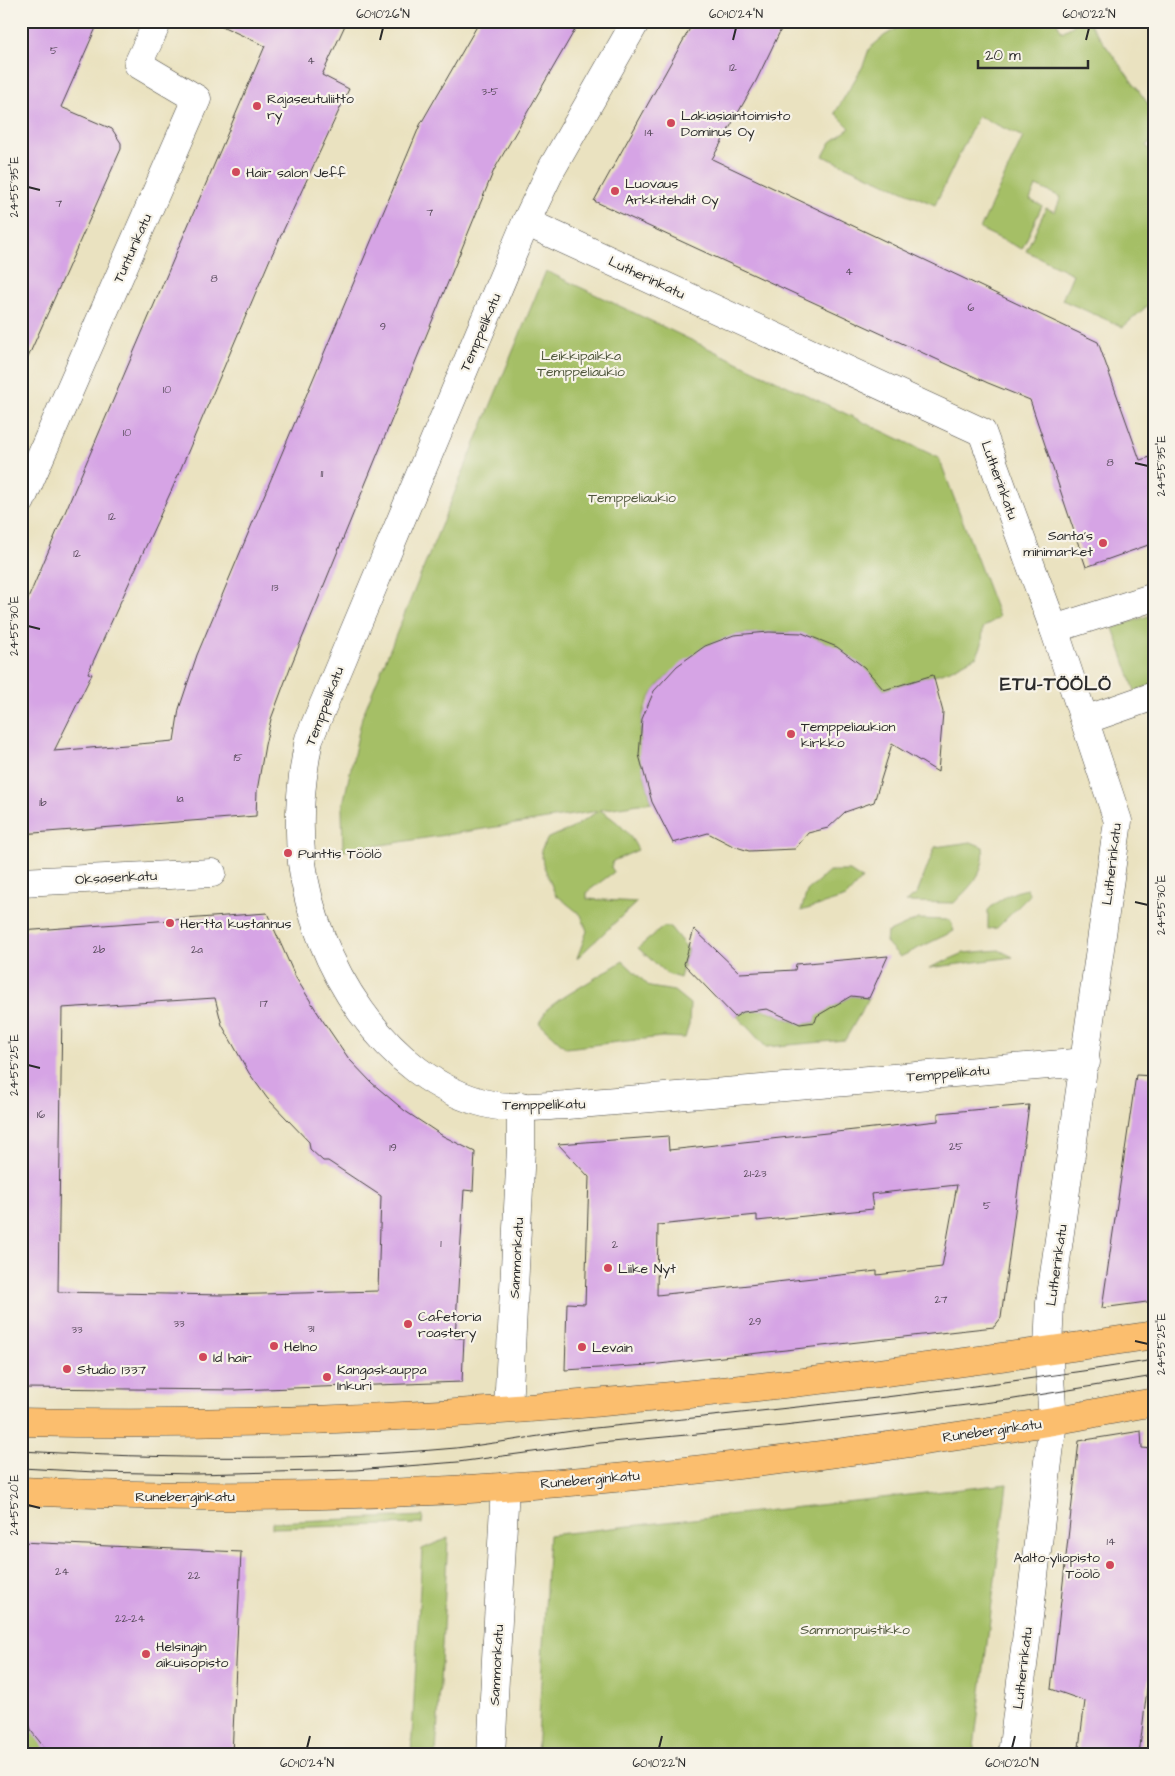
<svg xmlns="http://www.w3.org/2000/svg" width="1175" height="1776" font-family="'Architects Daughter',sans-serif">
<rect width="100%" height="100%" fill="#f7f3e8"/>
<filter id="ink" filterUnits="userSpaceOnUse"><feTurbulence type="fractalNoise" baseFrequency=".02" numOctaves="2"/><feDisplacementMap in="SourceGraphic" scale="10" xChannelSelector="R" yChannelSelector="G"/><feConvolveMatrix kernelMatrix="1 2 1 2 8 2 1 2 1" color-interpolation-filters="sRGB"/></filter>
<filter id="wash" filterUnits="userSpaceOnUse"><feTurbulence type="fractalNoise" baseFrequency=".0096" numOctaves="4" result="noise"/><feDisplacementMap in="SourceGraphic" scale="20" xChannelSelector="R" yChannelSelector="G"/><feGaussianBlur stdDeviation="1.12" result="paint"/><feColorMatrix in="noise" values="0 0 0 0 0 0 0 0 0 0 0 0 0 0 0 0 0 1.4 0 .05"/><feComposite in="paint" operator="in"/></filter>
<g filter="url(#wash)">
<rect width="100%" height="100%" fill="#eae2c0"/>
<g fill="#a5bf66" stroke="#687548">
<polygon points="909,21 1056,21 1062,32 1074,25 1072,21 1088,21 1154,112 1154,141 1146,145 1154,158 1154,283 1151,285 1154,300 1123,327 1062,300 1073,274 1026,251 1046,208 1055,212 1061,197 1036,186 1030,200 1042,206 1022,249 980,229 1023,137 978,116 935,205 823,156 831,142 850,128 835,113 863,66 869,49 884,36"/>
<path d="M546,271L939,458L999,617L983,628L982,644L977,656L948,671L884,690C849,650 815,628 760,633C751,634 741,633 733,636C721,641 708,649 696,656C672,669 647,690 642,720C636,749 644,774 652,802L600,810C617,821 629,831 638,850L613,861L611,867L614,872L587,892V899L637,902L577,958L587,931L581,915L555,894L543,864L541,850L548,838L571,829L598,811L343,851L342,809L362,717Z"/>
<polygon points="1154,614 1154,684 1135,691 1113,628"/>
<path d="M971,842L983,847C986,874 971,885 954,903L906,902L917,894L935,847Z"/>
<polygon points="829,871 850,871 862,879 846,897 801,911 807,891"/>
<path d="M1027,889L1030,895L997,928L988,929V910C998,900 1013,891 1027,889Z"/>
<polygon points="918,919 950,920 954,931 900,957 886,942 887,933"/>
<polygon points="663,927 670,927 688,949 680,978 667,974 638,948"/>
<polygon points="999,950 1013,957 929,968 964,953"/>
<polygon points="623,961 650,987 674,991 690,1004 689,1024 685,1038 662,1037 566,1048 539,1023 547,1009 559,1000"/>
<path d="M851,996L869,998L845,1040L766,1047L737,1016C762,999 776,1018 799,1023C804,1024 810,1023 815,1022L817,1013H821Z"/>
<polygon points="1007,1484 973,1755 537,1755 549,1535"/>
<polygon points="423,1516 422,1524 272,1528 272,1522"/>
<polygon points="448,1538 436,1755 411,1755 422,1549"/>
<polygon points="21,1702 50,1755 37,1755 21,1734"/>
</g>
<g id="blocks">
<g fill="#d6a4e5" fill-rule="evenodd">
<polygon points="21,21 99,21 61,107 112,129 121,143 121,149 21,373"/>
<polygon points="211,21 347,21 322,75 349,89 270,259 173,487 88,673 92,674 54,751 174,741 179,709 197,655 420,125 480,21 580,21 494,170 290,668 271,719 265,745 257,791 256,816 21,834 21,615 265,46"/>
<polygon points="694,21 785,21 756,81 712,159 1098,342 1140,460 1154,456 1154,543 1086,567 1030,400 988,383 594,201"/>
<polygon points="769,632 802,633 837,647 864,667 884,690 933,675 943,712 938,772 892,744 874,802 845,812 828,828 808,833 795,849 749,851 733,846 708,833 673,843 652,802 639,755 642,719 654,691 677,666 705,646 734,635"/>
<path d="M267,913L296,978L321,1018L349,1059L372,1083L405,1111L443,1136L475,1152L473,1191L464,1190L455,1338H464L462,1382L236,1390L21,1388V931ZM215,998L222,1025L249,1073L267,1098L309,1142L310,1149L323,1161H328L381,1196L378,1291L223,1295L58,1292L62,1008Z"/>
<polygon points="694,929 740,973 795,970 796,964 888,956 869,998 851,996 817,1016 815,1022 800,1024 767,1009 743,1012 735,1017 684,964"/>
<polygon points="1136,1075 1154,1076 1154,1301 1102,1308"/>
<path d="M1029,1105L1001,1318L994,1327L650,1365L565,1370L567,1303L585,1304L589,1177L558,1144L668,1136L669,1150L938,1121V1113ZM957,1185L942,1267L877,1275V1271L657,1295L658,1225L757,1215V1221L873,1209L871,1194Z"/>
<polygon points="1141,1431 1142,1448 1154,1449 1154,1633 1139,1755 1078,1755 1085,1701 1051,1689 1079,1441"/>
<polygon points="21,1542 241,1552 232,1755 50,1755 32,1732 21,1702"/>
</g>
</g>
</g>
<g filter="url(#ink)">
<use href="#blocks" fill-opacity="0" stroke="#484641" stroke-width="1"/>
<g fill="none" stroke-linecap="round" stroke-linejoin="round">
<g stroke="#484641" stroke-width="29">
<g id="minor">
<path d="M636,21L551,170L526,222L309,739C301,781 297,820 302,863C314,961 385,1080 488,1104C512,1110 542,1106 567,1105L1086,1062"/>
<polyline points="526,222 982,432 1054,629 1118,821 1050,1303 1048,1349 1053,1421 1012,1755"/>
<polyline points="21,501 197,99 138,64 158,21"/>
<polyline points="1054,629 1154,597"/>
<polyline points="1085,720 1154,696"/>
<polyline points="21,882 212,873"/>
<polyline points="508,1409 521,1148 521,1106"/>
<polyline points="491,1755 505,1486"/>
</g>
</g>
<g stroke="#484641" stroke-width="29">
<g id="major">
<path d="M21,1422C401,1431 779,1392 1154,1335"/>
<path d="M21,1491C200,1500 380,1497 559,1483C723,1469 889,1448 1053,1421C1086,1415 1120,1408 1154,1402"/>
</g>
</g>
<use href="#minor" stroke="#fff" stroke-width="28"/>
<use href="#major" stroke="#fbbe6e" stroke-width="28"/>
<g stroke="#2b2b2b" stroke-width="1">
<path d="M21,1451C165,1459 312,1461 456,1448C509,1442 561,1431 614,1426C795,1408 975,1389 1154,1360"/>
<polyline points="21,1468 95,1472 196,1474 355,1470 458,1462 600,1443 784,1426 917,1411 1008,1400 1154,1376"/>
</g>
</g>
</g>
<path fill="none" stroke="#2b2b2b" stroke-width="2" d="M380,40L383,28M733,40L736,28M1086,40L1089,28M28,187L40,190M1135,463L1148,466M28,626L40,629M1135,902L1148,905M28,1065L40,1068M1135,1341L1148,1344M28,1505L40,1508M307,1748L310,1736M659,1748L662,1736M1012,1748L1015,1736"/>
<g fill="#d1495b" stroke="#f7f3e8" stroke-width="2">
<circle cx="257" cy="106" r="5"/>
<circle cx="671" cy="123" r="5"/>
<circle cx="236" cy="172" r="5"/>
<circle cx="615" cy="191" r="5"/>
<circle cx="1103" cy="543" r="5"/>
<circle cx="791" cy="734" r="5"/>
<circle cx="288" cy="853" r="5"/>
<circle cx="170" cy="923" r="5"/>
<circle cx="608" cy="1268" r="5"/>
<circle cx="408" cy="1324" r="5"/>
<circle cx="274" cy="1346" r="5"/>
<circle cx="582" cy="1347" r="5"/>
<circle cx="203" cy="1357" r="5"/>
<circle cx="67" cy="1369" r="5"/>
<circle cx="327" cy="1377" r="5"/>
<circle cx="1110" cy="1565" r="5"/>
<circle cx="146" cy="1654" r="5"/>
</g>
<g text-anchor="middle" stroke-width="4.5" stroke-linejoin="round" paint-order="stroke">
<g font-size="11" fill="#56495a">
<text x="54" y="54">5</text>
<text x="311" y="64">4</text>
<text x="733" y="71">12</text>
<text x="490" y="95">3-5</text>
<text x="649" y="136">14</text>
<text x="59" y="207">7</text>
<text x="430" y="216">7</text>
<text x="849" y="275">4</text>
<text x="214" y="282">8</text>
<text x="971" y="311">6</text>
<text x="383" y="330">9</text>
<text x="167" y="393">10</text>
<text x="127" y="436">10</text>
<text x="1110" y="466">8</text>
<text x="322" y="477">11</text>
<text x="112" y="520">12</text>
<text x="77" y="557">12</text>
<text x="275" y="591">13</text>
<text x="238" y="761">15</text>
<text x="180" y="802">1a</text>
<text x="43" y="806">1b</text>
<text x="99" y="953">2b</text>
<text x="197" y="953">2a</text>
<text x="264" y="1007">17</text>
<text x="41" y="1118">16</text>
<text x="956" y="1150">25</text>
<text x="393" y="1151">19</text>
<text x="755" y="1177">21-23</text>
<text x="987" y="1209">5</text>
<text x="441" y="1247">1</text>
<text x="615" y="1248">2</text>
<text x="941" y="1303">27</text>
<text x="755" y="1325">29</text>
<text x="179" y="1327">33</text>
<text x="311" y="1332">31</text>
<text x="77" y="1333">33</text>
<text x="1111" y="1545">14</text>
<text x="62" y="1575">24</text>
<text x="194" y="1579">22</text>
<text x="130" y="1622">22-24</text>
</g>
<g font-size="14" fill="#2b2b2b" stroke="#f7f3e8" text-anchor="start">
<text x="267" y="103">Rajaseutuliitto<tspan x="267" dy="16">ry</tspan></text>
<text x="681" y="120">Lakiasiaintoimisto<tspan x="681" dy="16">Dominus Oy</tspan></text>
<text x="246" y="177">Hair salon Jeff</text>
<text x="625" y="188">Luovaus<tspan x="625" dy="16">Arkkitehdit Oy</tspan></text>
<text x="1093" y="540" text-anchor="end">Santa's<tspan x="1093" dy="16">minimarket</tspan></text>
<text x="801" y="731">Temppeliaukion<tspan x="801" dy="16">kirkko</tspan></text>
<text x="298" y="858">Punttis Töölö</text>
<text x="180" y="928">Hertta kustannus</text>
<text x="618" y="1273">Liike Nyt</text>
<text x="418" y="1321">Cafetoria<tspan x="418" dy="16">roastery</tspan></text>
<text x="284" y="1351">Helno</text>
<text x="592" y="1352">Levain</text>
<text x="213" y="1362">Id hair</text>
<text x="77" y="1374">Studio 1337</text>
<text x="337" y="1374">Kangaskauppa<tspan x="337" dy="16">Inkuri</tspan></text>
<text x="1100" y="1562" text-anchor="end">Aalto-yliopisto<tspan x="1100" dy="16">Töölö</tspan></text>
<text x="156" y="1651">Helsingin<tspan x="156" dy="16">aikuisopisto</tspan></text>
</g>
<g font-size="14" fill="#2b2b2b" stroke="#f7f3e8">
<text transform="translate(132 248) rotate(-66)" y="5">Tunturikatu</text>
<text transform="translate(647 277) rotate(25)" y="5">Lutherinkatu</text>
<text transform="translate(480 332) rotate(-67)" y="5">Temppelikatu</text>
<text transform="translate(1000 480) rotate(70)" y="5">Lutherinkatu</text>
<text transform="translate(324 706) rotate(-69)" y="5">Temppelikatu</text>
<text transform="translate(1111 864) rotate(-83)" y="5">Lutherinkatu</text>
<text transform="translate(116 877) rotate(-3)" y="5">Oksasenkatu</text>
<text transform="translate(948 1073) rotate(-5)" y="5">Temppelikatu</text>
<text transform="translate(544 1104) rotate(-1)" y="5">Temppelikatu</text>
<text transform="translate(516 1258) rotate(-87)" y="5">Sammonkatu</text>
<text transform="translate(1056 1265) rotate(-82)" y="5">Lutherinkatu</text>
<text transform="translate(992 1430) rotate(-8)" y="5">Runeberginkatu</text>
<text transform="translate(590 1479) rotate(-5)" y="5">Runeberginkatu</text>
<text x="185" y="1501">Runeberginkatu</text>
<text transform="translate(496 1665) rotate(-87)" y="5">Sammonkatu</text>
<text transform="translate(1022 1668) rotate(-83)" y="5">Lutherinkatu</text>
</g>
<g font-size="14" fill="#50573d" stroke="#f7f3e8">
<text x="581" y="360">Leikkipaikka<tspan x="581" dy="16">Temppeliaukio</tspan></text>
<text x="632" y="502">Temppeliaukio</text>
<text x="855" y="1634">Sammonpuistikko</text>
</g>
<g font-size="19" font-weight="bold" letter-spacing="1" fill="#2b2b2b" stroke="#f7f3e8">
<text x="1056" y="690">ETU-TÖÖLÖ</text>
</g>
</g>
<rect width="1175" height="1776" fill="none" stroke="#f7f3e8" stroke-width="55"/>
<path d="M978 60v8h110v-8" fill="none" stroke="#2b2b2b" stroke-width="2.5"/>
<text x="985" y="60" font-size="15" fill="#2b2b2b" stroke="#f7f3e8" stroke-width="4" paint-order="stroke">20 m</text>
<rect x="28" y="28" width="1120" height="1720" fill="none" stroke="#2b2b2b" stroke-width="2"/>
<g font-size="12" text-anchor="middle" fill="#2b2b2b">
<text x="383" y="18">60°10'26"N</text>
<text x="736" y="18">60°10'24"N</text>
<text x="1089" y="18">60°10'22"N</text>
<text transform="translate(14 187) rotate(-90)" y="4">24°55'35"E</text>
<text transform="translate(1161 466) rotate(-90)" y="4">24°55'35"E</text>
<text transform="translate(14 626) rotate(-90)" y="4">24°55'30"E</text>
<text transform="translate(1161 905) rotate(-90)" y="4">24°55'30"E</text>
<text transform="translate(14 1065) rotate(-90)" y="4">24°55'25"E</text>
<text transform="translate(1161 1344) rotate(-90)" y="4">24°55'25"E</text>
<text transform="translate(14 1505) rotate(-90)" y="4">24°55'20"E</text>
<text x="307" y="1767">60°10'24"N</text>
<text x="659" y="1767">60°10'22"N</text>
<text x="1012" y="1767">60°10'20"N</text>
</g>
</svg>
